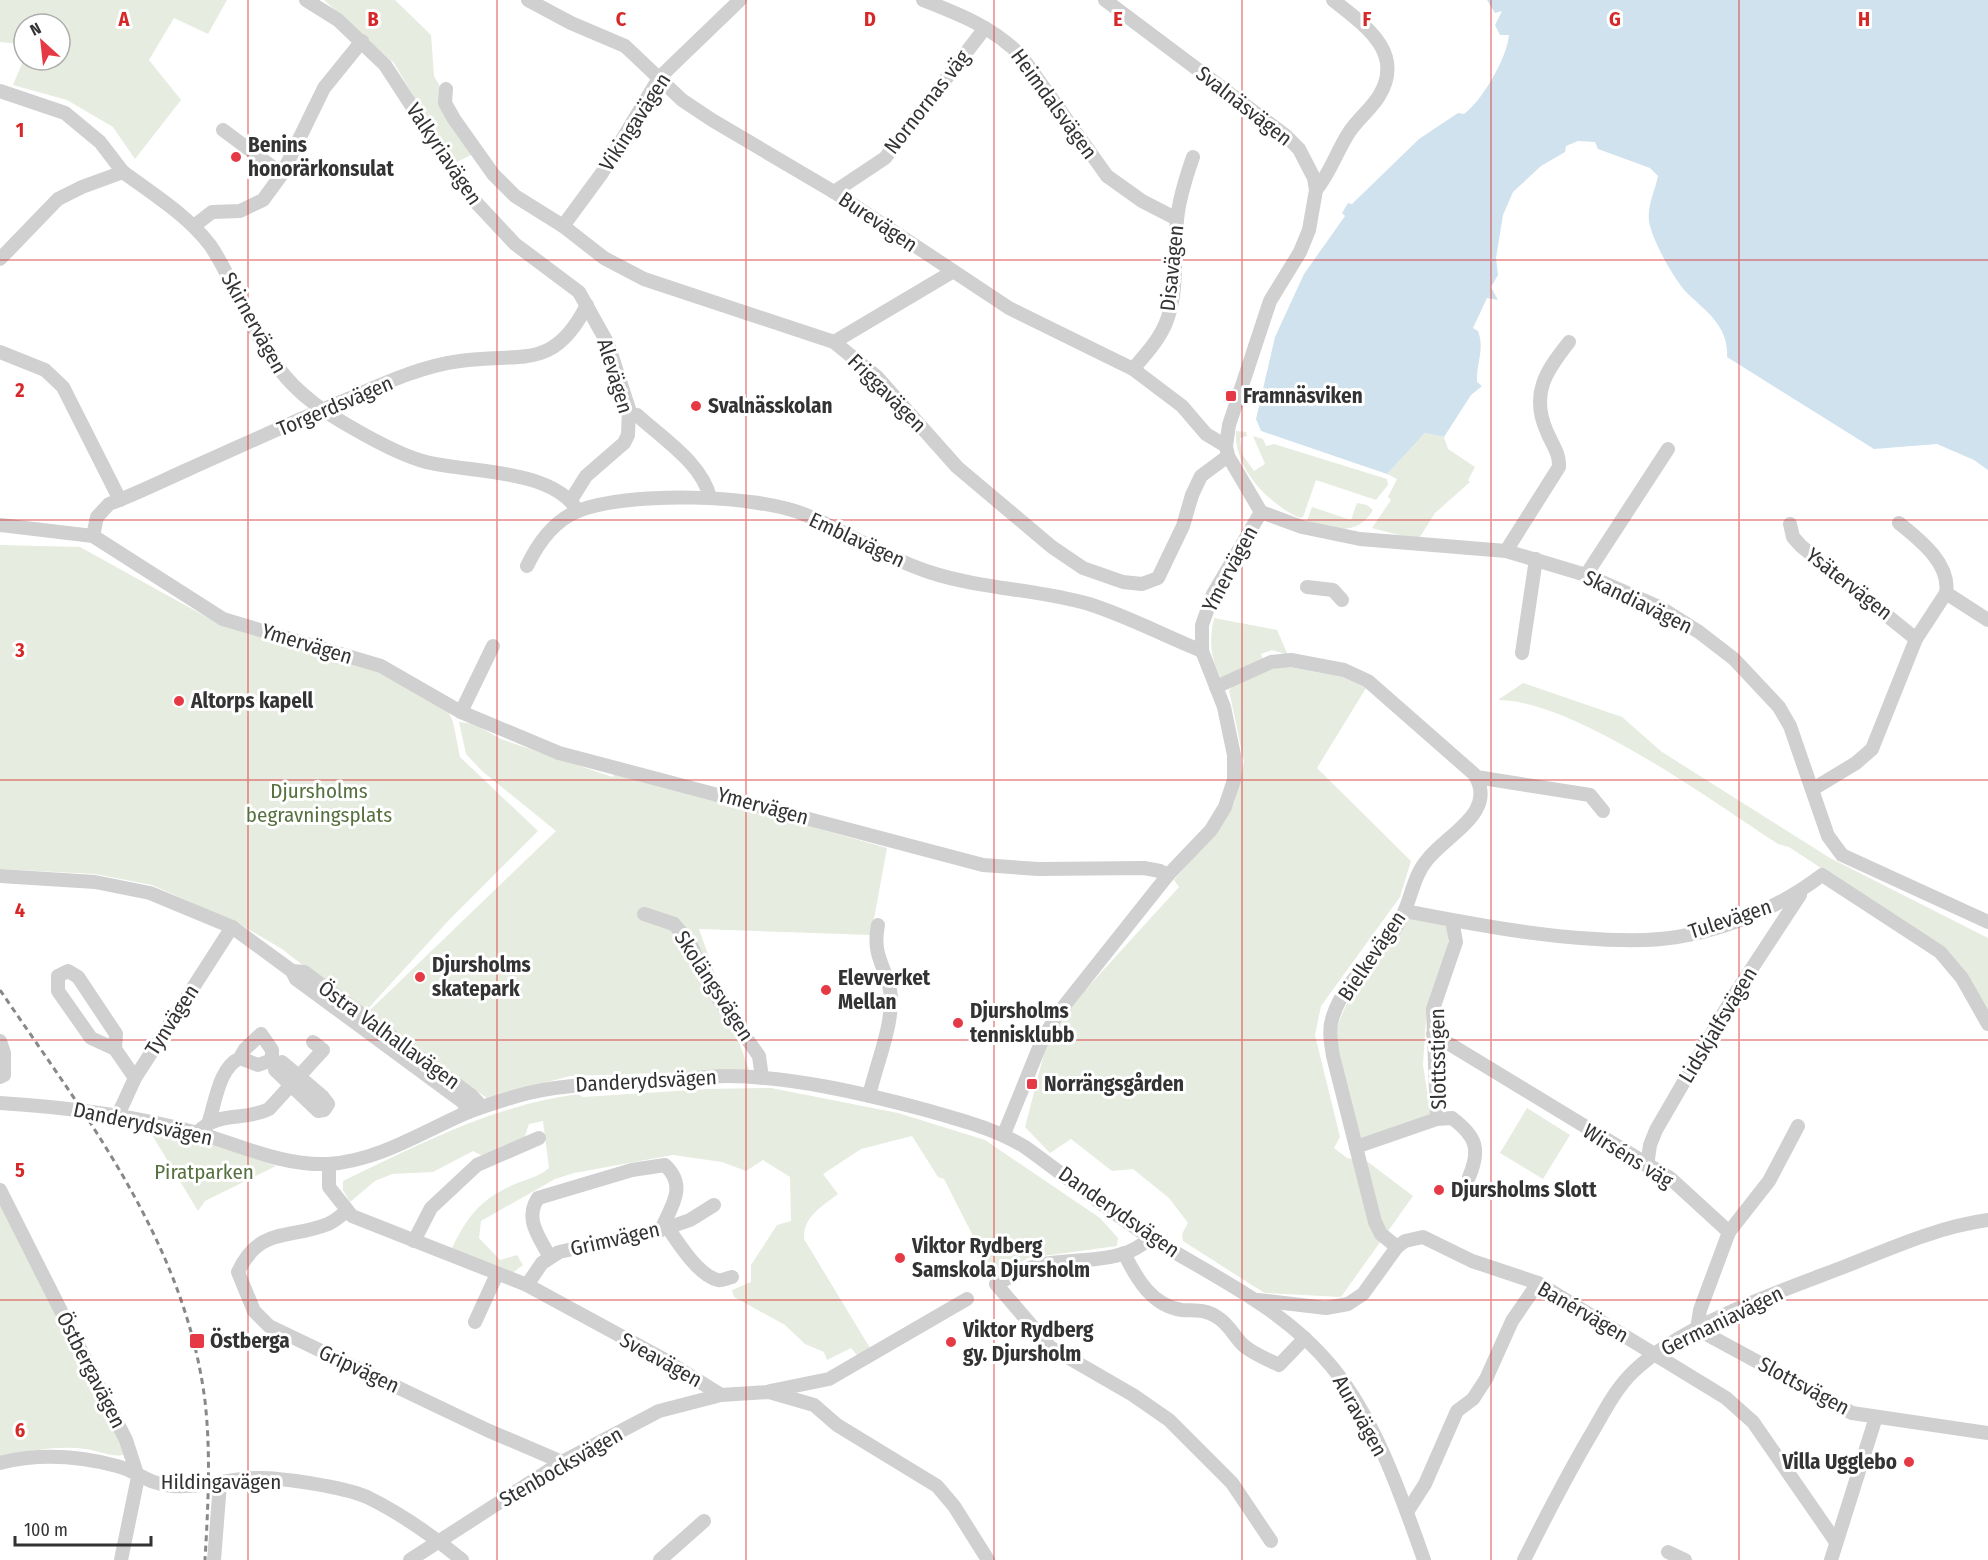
<svg xmlns="http://www.w3.org/2000/svg" width="1988" height="1560" font-family="'Fira Sans Condensed',sans-serif">
<rect width="100%" height="100%" fill="#fff"/>
<g fill="#e6ecdf" fill-rule="evenodd">
<path d="M0,0H227L208,34L174,18L149,60L181,100L135,159L113,127L67,100L13,85L24,59L21,44L0,42ZM24,24H60V60H24Z"/>
<polygon points="324,0 395,0 431,35 434,76 457,117 481,150 453,164 394,63"/>
<path d="M1236,431L1246,432L1247,436L1240,438L1242,454L1254,471L1265,464L1253,436L1263,439L1266,446L1274,444L1387,479L1388,485L1376,500L1316,480L1303,517L1300,518C1269,505 1233,467 1236,431Z"/>
<polygon points="1425,433 1444,437 1448,449 1475,467 1468,480 1470,482 1435,513 1418,540 1372,528 1391,500 1388,497 1397,479 1387,474"/>
<path d="M1357,503L1367,505L1373,510C1358,537 1332,529 1307,521L1312,507L1351,520Z"/>
<polygon points="0,545 80,547 221,625 372,668 447,709 453,722 460,757 538,831 449,920 364,1013 282,949 241,925 152,885 95,874 0,869"/>
<path d="M1214,618L1277,630L1288,655L1272,650L1261,654L1263,660L1221,678C1210,657 1209,641 1214,618Z"/>
<path d="M1283,666L1343,677L1366,688L1317,768L1411,861L1400,897L1321,1006L1315,1035L1340,1137L1334,1148L1347,1158L1368,1162L1413,1196L1341,1297L1265,1293L1255,1287L1183,1241L1182,1234L1188,1223L1169,1198L1133,1169L1112,1171L1071,1139L1050,1153L1025,1127L1046,1046L1077,999L1179,887L1174,880L1221,826L1234,804L1244,762L1229,690C1243,675 1264,672 1283,666Z"/>
<path d="M1523,683L1622,717L1662,752L1830,858L1988,938V1016L1911,927L1789,847L1778,844C1712,801 1574,700 1498,700Z"/>
<polygon points="459,722 474,724 501,739 612,777 617,772 887,848 871,935 699,929 749,1070 570,1076 487,1098 367,1013 556,831 482,771 466,754"/>
<path d="M1407,917L1447,926L1449,950L1426,1018L1423,1065L1431,1116L1357,1140L1336,1036C1339,1001 1387,947 1407,917Z"/>
<path d="M771,1088L898,1113L985,1140L1100,1218L1118,1238L1117,1246L1028,1258L994,1277L944,1179L938,1177L912,1136L861,1149L823,1174L838,1194C822,1207 803,1216 804,1239L870,1348L857,1355L851,1348L827,1360L824,1352L805,1344L785,1325L734,1297L732,1290L751,1282V1265L777,1225L791,1221L790,1177L763,1160L746,1171L722,1162L673,1155L574,1173L555,1179L481,1221L479,1238L500,1260L517,1255L523,1265L511,1274L451,1250C467,1217 480,1199 515,1184C527,1179 539,1177 549,1168L543,1121L529,1124L524,1139L483,1156L473,1151L433,1172L392,1174L375,1181L350,1202L343,1190V1181C421,1144 491,1106 578,1094L583,1097L707,1089Z"/>
<polygon points="1527,1108 1570,1135 1543,1179 1500,1153"/>
<polygon points="149,1130 184,1135 276,1166 205,1201 198,1211"/>
<path d="M0,1197L122,1439L124,1455C111,1457 99,1451 86,1449C58,1445 27,1451 0,1458Z"/>
</g>
<path fill="#cfe2ee" d="M1487,0H1988V470L1974,460L1937,444L1874,449L1727,357C1729,327 1707,312 1688,294C1674,280 1652,240 1649,221C1647,206 1655,191 1658,176L1650,168L1598,149L1595,142L1578,141L1566,146L1565,152L1541,166L1513,192L1503,215L1496,258L1498,275L1491,287L1498,300L1487,298L1473,328L1478,331C1485,349 1476,364 1477,382L1482,386L1471,395L1444,437L1425,433L1387,474L1261,431L1256,419L1275,337L1304,274L1345,216L1342,213L1348,203L1352,204L1419,139L1458,113L1464,114C1482,101 1507,58 1509,35H1500L1495,25L1502,11L1495,13Z"/>
<g fill="none" stroke-linecap="round" stroke-linejoin="round">
<g stroke="#d0d0d0" stroke-width="14">
<polyline points="306,0 338,20 385,65 471,197 515,244 579,292 608,344 629,409 628,435 624,443 586,476 571,500"/>
<polyline points="528,0 571,23 625,46 682,100 712,120 834,192 1009,308 1133,369 1182,406 1206,434 1226,446"/>
<path d="M923,0C959,14 995,28 1022,57L1107,176L1142,201L1177,219"/>
<polyline points="1105,0 1285,135 1299,149 1314,178 1316,190 1309,230 1300,252 1270,301 1229,425 1226,446 1228,456 1261,512"/>
<polyline points="446,89 445,103 454,119 493,174 515,196 563,226 604,258 644,279 834,342 877,377 957,467 1052,547 1083,568 1123,582 1142,584 1158,578 1183,526 1192,495 1201,476 1228,456"/>
<polyline points="0,91 65,113 100,142 123,172"/>
<polyline points="223,130 282,174"/>
<path d="M1316,190C1331,172 1337,150 1350,131C1359,118 1371,109 1379,96C1406,52 1363,24 1333,0"/>
<polyline points="834,192 885,158 985,28"/>
<polyline points="194,226 212,212 240,211 263,200 282,174 324,88 362,41"/>
<polyline points="563,226 602,173 659,78 740,0"/>
<path d="M0,259L58,199L82,187L123,172C153,194 187,215 210,245C222,262 231,283 240,301C274,368 288,392 356,430C377,442 403,456 426,462C470,473 552,468 578,511"/>
<polyline points="834,342 952,272"/>
<polyline points="0,352 45,370 63,387 120,500"/>
<path d="M1133,369C1146,354 1160,339 1167,320C1179,288 1173,253 1177,220C1179,198 1186,177 1193,157"/>
<path d="M629,414L637,415C662,438 703,464 710,498"/>
<polyline points="1261,512 1302,527 1360,539 1506,551 1586,575 1661,608 1699,632 1734,659 1779,707 1790,726 1828,836 1842,855 1988,922"/>
<path d="M1899,523C1920,540 1951,564 1946,593L1988,620"/>
<polyline points="1790,524 1793,537 1801,546 1916,639 1872,749 1856,763 1813,789"/>
<polyline points="0,525 93,536 223,619 381,666 461,712 559,753 983,865 1038,869 1144,868 1160,871 1168,875"/>
<path d="M93,536L97,517L109,504C136,494 162,481 189,469C241,446 294,421 348,399C383,384 421,366 460,361C522,352 553,372 587,305"/>
<path d="M1506,551L1559,467C1560,454 1552,444 1547,432C1530,394 1546,371 1569,342"/>
<path d="M527,566C538,543 553,521 578,511C628,491 757,494 806,515C849,533 884,557 929,572C981,589 1037,589 1089,604C1127,616 1165,636 1202,651"/>
<polyline points="1586,575 1668,449"/>
<polyline points="1307,587 1333,590 1342,600"/>
<polyline points="1916,639 1946,593"/>
<polyline points="1522,653 1536,559"/>
<path d="M1216,687L1271,662L1291,660L1344,670L1368,681L1474,774C1499,812 1447,834 1427,860C1415,874 1412,893 1405,910C1389,949 1346,975 1333,1016C1328,1029 1331,1043 1333,1056L1375,1222L1381,1234L1397,1247"/>
<polyline points="461,712 493,646"/>
<polyline points="1476,777 1590,795 1603,811"/>
<polyline points="0,876 95,882 150,893 232,927 292,971 296,979 463,1102 468,1112"/>
<path d="M1405,911C1483,926 1565,942 1645,940C1706,938 1774,912 1822,875L1940,952L1962,978L1988,1024"/>
<polyline points="644,914 674,924 690,943 710,987 759,1056 762,1078"/>
<path d="M1452,920L1456,942L1433,1009L1437,1119L1452,1118C1476,1136 1481,1149 1469,1177"/>
<polygon points="68,971 78,977 116,1034 115,1049 91,1038 58,991 58,976"/>
<polyline points="292,971 304,972 472,1096 482,1107"/>
<polyline points="1433,1034 1670,1178 1729,1232 1700,1310 1697,1329 1852,1413 1988,1433"/>
<polyline points="0,1041 4,1053 4,1075 0,1077"/>
<polyline points="115,1049 135,1078"/>
<polygon points="282,1062 322,1096 328,1104 324,1110 318,1111 275,1070"/>
<path d="M869,1096C876,1065 892,1029 891,997C889,969 871,959 878,925"/>
<path d="M0,1103C66,1107 130,1115 194,1132C238,1144 281,1166 328,1164C378,1161 422,1132 466,1113C483,1106 500,1101 517,1096C566,1082 609,1085 659,1082C682,1080 705,1076 728,1076C794,1077 862,1093 926,1110C960,1120 994,1128 1025,1147C1067,1177 1107,1210 1151,1238C1214,1277 1284,1308 1332,1367C1376,1421 1401,1495 1424,1560"/>
<polyline points="118,1115 135,1078 232,927"/>
<path d="M209,1121C216,1100 219,1068 240,1058L258,1065L272,1060V1050L261,1034L245,1049L240,1058"/>
<path d="M197,1133C219,1110 242,1122 269,1109L323,1050L313,1042"/>
<polyline points="1004,1134 1043,1038 1060,1011 1168,875 1211,830 1225,807 1234,780 1234,755 1224,707 1202,651 1202,625 1213,594 1261,512"/>
<polyline points="1356,1147 1437,1119"/>
<polyline points="329,1164 329,1187 352,1216 527,1285 665,1360 721,1395 769,1392 814,1405 837,1425 937,1486 954,1506 988,1560"/>
<polyline points="1647,1166 1650,1145 1656,1130 1733,997 1800,895"/>
<polyline points="0,1190 126,1440 138,1477 121,1560"/>
<path d="M347,1211C341,1215 335,1221 328,1224C288,1240 260,1226 238,1272L254,1311L269,1326L487,1430L562,1462"/>
<path d="M668,1228C678,1243 699,1276 718,1280C722,1281 728,1278 732,1277"/>
<polyline points="1729,1232 1769,1181 1798,1126"/>
<path d="M1150,1237C1125,1266 1073,1257 1039,1265C1024,1269 1009,1278 996,1284L1050,1347L1133,1395L1169,1420L1232,1483L1271,1541"/>
<polyline points="414,1241 431,1208 477,1165 539,1138"/>
<path d="M1124,1253C1136,1278 1152,1306 1182,1310C1195,1311 1205,1309 1217,1317C1229,1324 1233,1335 1242,1344C1251,1353 1267,1359 1279,1365L1305,1338"/>
<path d="M549,1256C539,1236 524,1219 538,1198L632,1170L665,1165C688,1187 671,1206 661,1230"/>
<polyline points="527,1285 542,1263 559,1252 661,1230 690,1220 714,1205"/>
<polyline points="1258,1300 1326,1308 1348,1304 1363,1294 1397,1247 1405,1241 1423,1237 1472,1261 1538,1283 1726,1398 1753,1422 1836,1542"/>
<polyline points="475,1322 497,1274"/>
<polyline points="770,1391 829,1379 967,1299"/>
<path d="M0,1463C39,1453 79,1456 117,1466C137,1471 150,1485 173,1486C201,1488 227,1479 255,1478C280,1477 344,1487 367,1497C400,1513 434,1537 462,1560"/>
<polyline points="1407,1512 1425,1484 1457,1411 1473,1399 1486,1379 1512,1321 1538,1283"/>
<polyline points="1668,1552 1685,1560"/>
<polyline points="214,1560 220,1484"/>
<polyline points="410,1560 562,1462 659,1411 721,1395"/>
<polyline points="660,1560 704,1521"/>
<path d="M1524,1560C1546,1516 1568,1473 1593,1431C1605,1410 1616,1388 1634,1371C1682,1325 1778,1292 1841,1268C1889,1249 1937,1227 1988,1220"/>
<polyline points="1831,1560 1876,1417"/>
</g>
<path stroke="#888" stroke-width="3" stroke-dasharray="6 4.5" stroke-linecap="butt" d="M0,990C87,1118 185,1243 205,1401C211,1454 208,1507 205,1560"/>
</g>
<path fill="none" stroke="#d62828" stroke-width="1.5" stroke-opacity="0.55" d="M248,0V1560M497,0V1560M746,0V1560M994,0V1560M1242,0V1560M1491,0V1560M1739,0V1560M0,260H1988M0,520H1988M0,780H1988M0,1040H1988M0,1300H1988"/>
<g fill="#e63946" stroke="#fff" stroke-width="2">
<circle cx="236" cy="157" r="6"/>
<rect x="1225" y="390" width="12" height="12" rx="3"/>
<circle cx="696" cy="406" r="6"/>
<circle cx="179" cy="701" r="6"/>
<circle cx="420" cy="977" r="6"/>
<circle cx="826" cy="990" r="6"/>
<circle cx="958" cy="1023" r="6"/>
<rect x="1026" y="1078" width="12" height="12" rx="3"/>
<circle cx="1439" cy="1190" r="6"/>
<circle cx="900" cy="1258" r="6"/>
<rect x="189" y="1333" width="16" height="16" rx="3"/>
<circle cx="951" cy="1342" r="6"/>
<circle cx="1909" cy="1462" r="6"/>
</g>
<g text-anchor="middle" stroke-width="6" stroke-linejoin="round" paint-order="stroke">
<g font-size="21" fill="#333" stroke="#fff">
<text transform="translate(927 102) rotate(-52)" y="7">Nornornas väg</text>
<text transform="translate(1054 104) rotate(54)" y="7">Heimdalsvägen</text>
<text transform="translate(1244 106) rotate(38)" y="7">Svalnäsvägen</text>
<text transform="translate(635 122) rotate(-57)" y="7">Vikingavägen</text>
<text transform="translate(444 154) rotate(56)" y="7">Valkyriavägen</text>
<text transform="translate(878 222) rotate(34)" y="7">Burevägen</text>
<text transform="translate(1172 268) rotate(-84)" y="7">Disavägen</text>
<text transform="translate(254 323) rotate(61)" y="7">Skirnervägen</text>
<text transform="translate(615 376) rotate(73)" y="7">Alevägen</text>
<text transform="translate(887 393) rotate(45)" y="7">Friggavägen</text>
<text transform="translate(335 406) rotate(-23)" y="7">Torgerdsvägen</text>
<text transform="translate(857 540) rotate(25)" y="7">Emblavägen</text>
<text transform="translate(1230 569) rotate(-62)" y="7">Ymervägen</text>
<text transform="translate(1849 584) rotate(38)" y="7">Ysätervägen</text>
<text transform="translate(1638 602) rotate(26)" y="7">Skandiavägen</text>
<text transform="translate(307 644) rotate(17)" y="7">Ymervägen</text>
<text transform="translate(763 806) rotate(15)" y="7">Ymervägen</text>
<text transform="translate(1730 919) rotate(-18)" y="7">Tulevägen</text>
<text transform="translate(1372 956) rotate(-56)" y="7">Bielkevägen</text>
<text transform="translate(714 986) rotate(57)" y="7">Skolängsvägen</text>
<text transform="translate(172 1020) rotate(-57)" y="7">Tynvägen</text>
<text transform="translate(1718 1025) rotate(-59)" y="7">Lidskjalfsvägen</text>
<text transform="translate(389 1035) rotate(36)" y="7">Östra Valhallavägen</text>
<text transform="translate(1438 1059) rotate(-91)" y="7">Slottsstigen</text>
<text transform="translate(646 1081) rotate(-3)" y="7">Danderydsvägen</text>
<text transform="translate(143 1124) rotate(12)" y="7">Danderydsvägen</text>
<text transform="translate(1628 1156) rotate(32)" y="7">Wirséns väg</text>
<text transform="translate(1119 1212) rotate(35)" y="7">Danderydsvägen</text>
<text transform="translate(615 1239) rotate(-13)" y="7">Grimvägen</text>
<text transform="translate(1583 1312) rotate(30)" y="7">Banérvägen</text>
<text transform="translate(1722 1321) rotate(-26)" y="7">Germaniavägen</text>
<text transform="translate(661 1360) rotate(29)" y="7">Sveavägen</text>
<text transform="translate(359 1369) rotate(25)" y="7">Gripvägen</text>
<text transform="translate(91 1370) rotate(63)" y="7">Östbergavägen</text>
<text transform="translate(1804 1386) rotate(28)" y="7">Slottsvägen</text>
<text transform="translate(1360 1416) rotate(61)" y="7">Auravägen</text>
<text transform="translate(561 1467) rotate(-30)" y="7">Stenbocksvägen</text>
<text x="221" y="1489">Hildingavägen</text>
</g>
<g font-size="21" font-weight="bold" fill="#333" stroke="#fff" text-anchor="start">
<text x="248" y="152">Benins<tspan x="248" dy="24">honorärkonsulat</tspan></text>
<text x="1243" y="403">Framnäsviken</text>
<text x="708" y="413">Svalnässkolan</text>
<text x="191" y="708">Altorps kapell</text>
<text x="432" y="972">Djursholms<tspan x="432" dy="24">skatepark</tspan></text>
<text x="838" y="985">Elevverket<tspan x="838" dy="24">Mellan</tspan></text>
<text x="970" y="1018">Djursholms<tspan x="970" dy="24">tennisklubb</tspan></text>
<text x="1044" y="1091">Norrängsgården</text>
<text x="1451" y="1197">Djursholms Slott</text>
<text x="912" y="1253">Viktor Rydberg<tspan x="912" dy="24">Samskola Djursholm</tspan></text>
<text x="963" y="1337">Viktor Rydberg<tspan x="963" dy="24">gy. Djursholm</tspan></text>
<text x="210" y="1348">Östberga</text>
<text x="1897" y="1469" text-anchor="end">Villa Ugglebo</text>
</g>
<g font-size="21" fill="#56703f" stroke="#fff">
<text x="319" y="798">Djursholms<tspan x="319" dy="24">begravningsplats</tspan></text>
<text x="204" y="1179">Piratparken</text>
</g>
</g>
<g font-size="20" text-anchor="middle" font-weight="bold" fill="#d62828" stroke="#fff" stroke-width="6" stroke-linejoin="round" paint-order="stroke">
<text x="124" y="26">A</text>
<text x="373" y="26">B</text>
<text x="621" y="26">C</text>
<text x="870" y="26">D</text>
<text x="1118" y="26">E</text>
<text x="1367" y="26">F</text>
<text x="1615" y="26">G</text>
<text x="1864" y="26">H</text>
<text x="20" y="137">1</text>
<text x="20" y="397">2</text>
<text x="20" y="657">3</text>
<text x="20" y="917">4</text>
<text x="20" y="1177">5</text>
<text x="20" y="1437">6</text>
</g>
<g transform="translate(42 42) rotate(333)"><circle r="28" fill="#ffffff" stroke="#adadad" stroke-width="1.5"/>
<path d="M0-4.5L10 22L0 15L-10 22Z" fill="#e63946"/>
<text y="-9" font-size="16" font-weight="bold" text-anchor="middle" fill="#333333">N</text>
</g>
<path d="M15 1536v9h136v-9" fill="none" stroke="#333333" stroke-width="3"/>
<text x="24" y="1536" font-size="18" fill="#333333" stroke="#ffffff" stroke-width="4.5" paint-order="stroke">100 m</text>
</svg>
